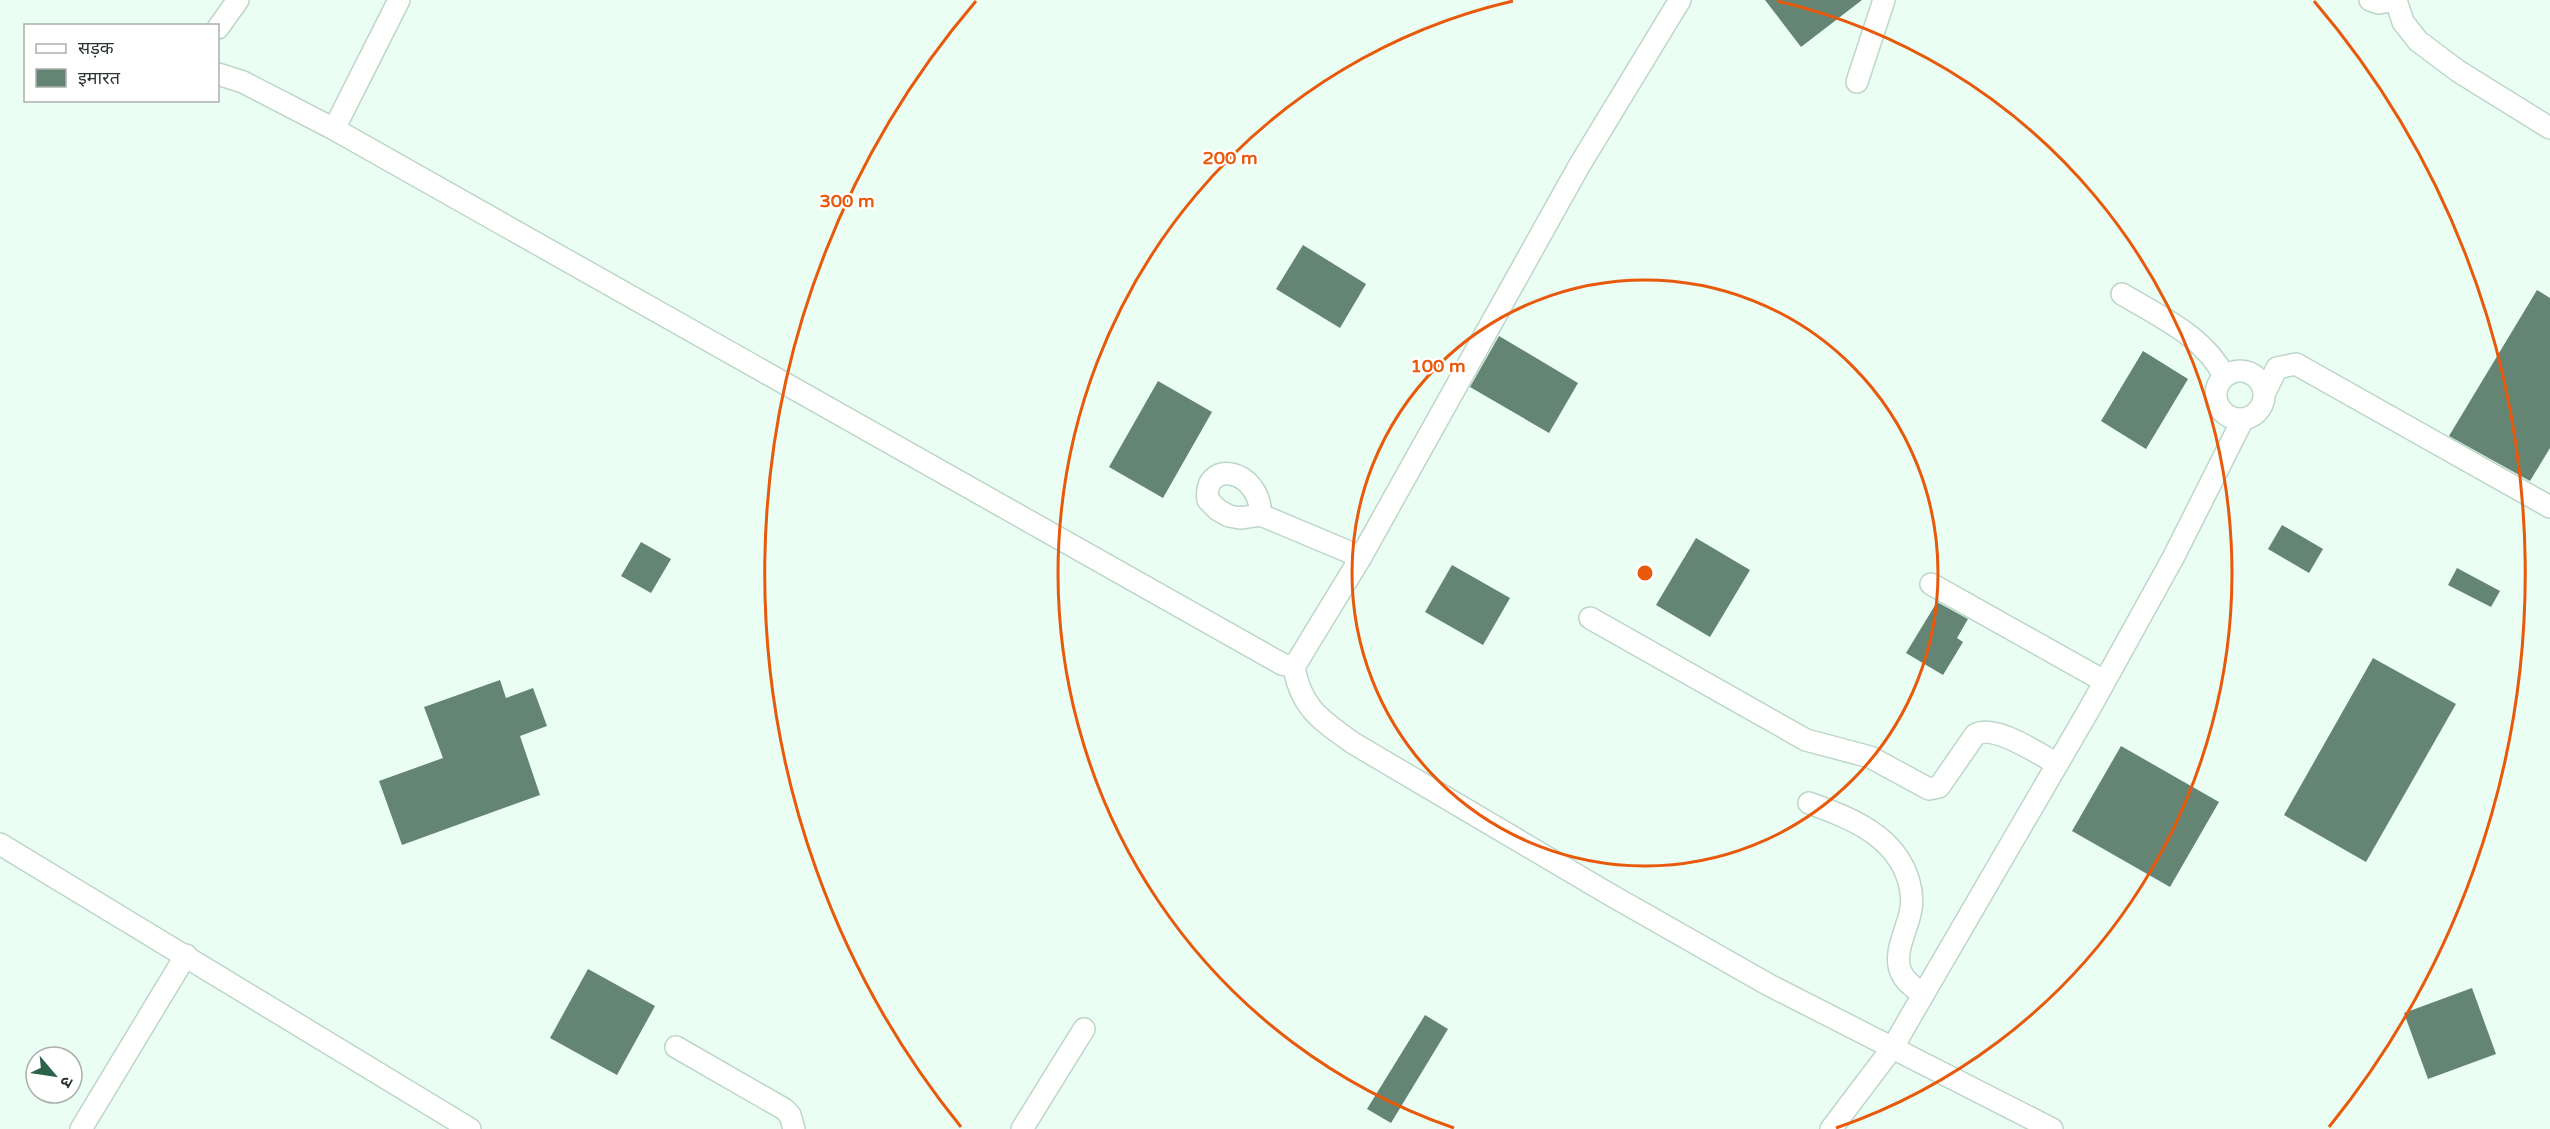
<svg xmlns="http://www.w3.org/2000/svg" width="2550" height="1129" font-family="'Varela Round','Noto Sans Devanagari',sans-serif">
<rect width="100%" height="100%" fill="#eafef3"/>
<g fill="#648574">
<polygon points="1765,0 1862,0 1801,47"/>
<polygon points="1303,245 1366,284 1340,328 1276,289"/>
<polygon points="2537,290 2550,298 2550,448 2530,481 2449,436"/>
<polygon points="1499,336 1578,383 1549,433 1470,387"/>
<polygon points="2143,351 2188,379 2146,449 2101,421"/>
<polygon points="1158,381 1212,412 1163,498 1109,467"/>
<polygon points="2282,525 2323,549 2309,573 2268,549"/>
<polygon points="1696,538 1750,570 1710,637 1656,605"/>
<polygon points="641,542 671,559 651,593 621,576"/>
<polygon points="1452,565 1510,598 1483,645 1425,612"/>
<polygon points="2457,568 2500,591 2491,607 2448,585"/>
<polygon points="1937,602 1968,619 1957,638 1963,642 1943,675 1906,653"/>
<polygon points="2373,658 2456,704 2366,862 2284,815"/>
<polygon points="500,680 506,698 533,688 547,726 520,736 540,795 402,845 379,781 443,758 424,707"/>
<polygon points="2121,746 2219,802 2170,887 2072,831"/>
<polygon points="588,969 655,1006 617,1075 550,1038"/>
<polygon points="2472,988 2496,1054 2428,1079 2404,1013"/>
<polygon points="1425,1015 1448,1029 1391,1123 1367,1109"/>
</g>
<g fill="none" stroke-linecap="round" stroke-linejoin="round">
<g stroke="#bed6c9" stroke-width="24">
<g id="minor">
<path d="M1680,0L1579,166L1361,557L1294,667C1301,708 1321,720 1353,743L1609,894L1769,985L2052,1129"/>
<polyline points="2370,0 2379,3 2396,0 2403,22 2418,41 2458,71 2550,128"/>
<polyline points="218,28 238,0"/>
<polyline points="218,74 243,82 334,129 1282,664 1294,667"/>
<polyline points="1857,82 1884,0"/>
<polyline points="334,129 399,0"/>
<path d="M2122,294C2160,317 2204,336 2224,376"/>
<circle cx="2240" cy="395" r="24"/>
<polyline points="2265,392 2277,368 2296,364 2550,507"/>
<path d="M1261,515C1259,466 1202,460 1208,500L1218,510L1229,516L1240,518L1261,515L1361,557"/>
<polyline points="1931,584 2104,681"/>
<path d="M1590,618L1806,740L1870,757L1929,789L1939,787L1975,735C1994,723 2039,754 2057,764"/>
<path d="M1809,803C1850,818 1896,835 1909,882C1912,893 1913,903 1910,914C1906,931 1893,955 1901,972C1905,982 1915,988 1923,995"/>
<polyline points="0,844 470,1129"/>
<polyline points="676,1047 784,1109 790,1115 794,1129"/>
<polyline points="81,1129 186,955"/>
<polyline points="1022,1129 1084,1029"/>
<polyline points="1831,1129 1893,1047 1923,995 2090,708 2173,558 2243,419"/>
</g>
</g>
<use href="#minor" stroke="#fff" stroke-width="21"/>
</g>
<g fill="none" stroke="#e8590c" stroke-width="3">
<circle cx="1645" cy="573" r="293"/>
<path d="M1454 1128A587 587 0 0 1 1513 1M1777 1A587 587 0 0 1 1836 1128"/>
<path d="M961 1127A880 880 0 0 1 976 1M2314 1A880 880 0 0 1 2329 1127"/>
</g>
<circle cx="1645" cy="573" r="9" fill="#e8590c" stroke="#fff" stroke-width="3"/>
<g font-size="18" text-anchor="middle" font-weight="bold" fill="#e8590c" stroke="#fff" stroke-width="4.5" stroke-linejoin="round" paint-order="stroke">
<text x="1230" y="164">200 m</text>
<text x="847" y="207">300 m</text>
<text x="1438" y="372">100 m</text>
</g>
<rect x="24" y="24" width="195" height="78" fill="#ffffff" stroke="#abafad" stroke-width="1.5"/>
<rect x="36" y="44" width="30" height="9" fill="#ffffff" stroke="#abafad" stroke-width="1.5"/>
<text x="78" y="54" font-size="18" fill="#2c3631">सड़क</text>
<rect x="36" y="69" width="30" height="18" fill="#648574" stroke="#abafad" stroke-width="1.5"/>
<text x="78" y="84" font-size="18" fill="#2c3631">इमारत</text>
<g transform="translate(54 1075) rotate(119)"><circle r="28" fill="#ffffff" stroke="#abafad" stroke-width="1.5"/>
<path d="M0-4.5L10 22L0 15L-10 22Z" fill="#2b624a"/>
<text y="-9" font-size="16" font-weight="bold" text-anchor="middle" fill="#2c3631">उ</text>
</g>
</svg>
